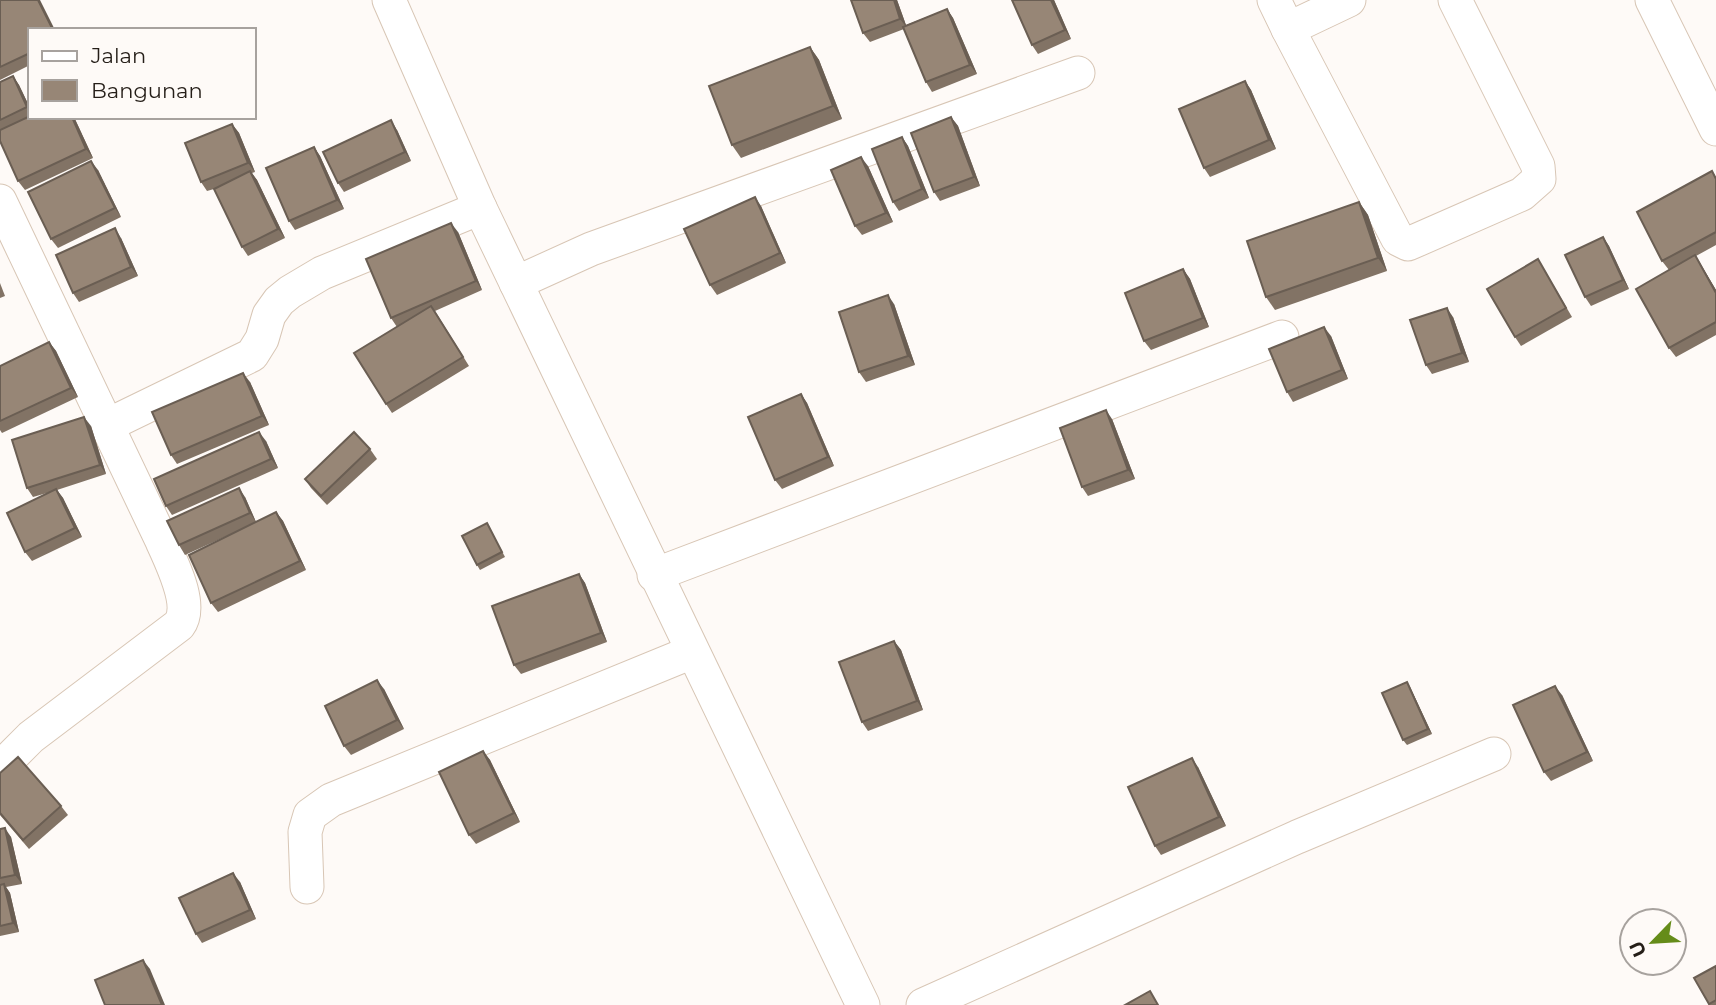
<svg xmlns="http://www.w3.org/2000/svg" width="1716" height="1005" font-family="Montserrat,sans-serif">
<rect width="100%" height="100%" fill="#fefaf7"/>
<g fill="none" stroke-linecap="round" stroke-linejoin="round">
<g stroke="#d8c6b5" stroke-width="35">
<g id="street">
<polyline points="389,0 480,208 863,1005"/>
<polyline points="1274,0 1288,29 1349,0"/>
<polyline points="1652,0 1716,129"/>
<polyline points="1288,29 1398,239 1408,244 1522,194 1539,179 1538,166 1455,0"/>
<path d="M0,201L162,541C171,562 194,605 179,625L31,737L0,768"/>
<polyline points="516,283 591,249 1078,73"/>
<polyline points="108,425 252,355 262,339 269,315 279,301 290,292 322,273 480,208"/>
<polyline points="654,575 1282,337"/>
<polyline points="307,887 305,832 310,815 331,800 692,652"/>
<polyline points="923,1005 1297,837 1494,754"/>
</g>
</g>
<use href="#street" stroke="#fff" stroke-width="33"/>
</g>
<g fill="#827365">
<polygon points="0,0 30,30 30,65 0,80"/>
<polygon points="851,0 897,0 906,25 947,9 953,18 977,74 932,92 926,82 904,29 870,42 863,33"/>
<polygon points="1012,0 1054,0 1071,39 1038,54 1032,45"/>
<polygon points="810,47 819,60 842,119 741,158 732,145"/>
<polygon points="13,76 19,85 30,108 30,117 74,117 93,158 25,190 18,181 0,141 0,82"/>
<polygon points="1245,81 1251,90 1276,149 1210,177 1204,168"/>
<polygon points="951,117 958,126 980,186 940,201 934,192"/>
<polygon points="232,124 239,133 255,172 252,173 257,180 285,238 248,256 242,247 214,189 207,191 201,182"/>
<polygon points="397,130 411,161 344,192 338,183"/>
<polygon points="902,137 908,146 929,198 899,211 893,202"/>
<polygon points="314,147 320,156 344,209 295,230 289,221"/>
<polygon points="868,166 893,222 862,235 855,226"/>
<polygon points="98,170 121,217 58,248 51,239"/>
<polygon points="1712,171 1716,177 1716,245 1696,256 1716,290 1716,335 1676,357 1669,348 1669,270 1662,261"/>
<polygon points="1359,202 1368,215 1387,271 1275,310 1266,297"/>
<polygon points="761,206 786,263 717,295 710,285"/>
<polygon points="458,232 482,290 435,311 469,366 392,413 386,404 397,327 391,318"/>
<polygon points="1603,237 1609,246 1629,289 1591,306 1585,297"/>
<polygon points="121,238 138,276 79,302 73,293"/>
<polygon points="1183,269 1190,279 1209,327 1151,350 1144,341"/>
<polygon points="1544,269 1572,317 1521,346 1515,337"/>
<polygon points="0,283 5,296 0,298"/>
<polygon points="894,304 915,365 866,382 859,372"/>
<polygon points="1453,317 1469,362 1432,374 1426,365"/>
<polygon points="1331,336 1348,379 1293,402 1287,392"/>
<polygon points="49,342 56,351 78,397 2,433 0,430 0,366"/>
<polygon points="250,382 269,425 177,464 171,455"/>
<polygon points="801,394 807,403 834,466 782,489 775,480"/>
<polygon points="1112,419 1135,479 1088,496 1082,487"/>
<polygon points="91,426 106,474 57,490 63,498 82,537 32,561 25,552 54,491 33,497 27,488"/>
<polygon points="266,441 278,468 172,515 166,506"/>
<polygon points="370,449 377,459 327,505 311,488 305,479"/>
<polygon points="245,497 256,522 276,512 283,521 306,570 218,612 211,603 253,524 185,555 179,545"/>
<polygon points="487,523 505,557 480,570 477,565"/>
<polygon points="579,574 585,583 607,642 521,674 514,665"/>
<polygon points="894,641 901,650 923,710 868,731 862,722"/>
<polygon points="1407,682 1410,687 1432,734 1407,745 1403,740"/>
<polygon points="384,689 404,729 351,755 344,746"/>
<polygon points="1562,695 1593,761 1551,781 1544,772"/>
<polygon points="483,751 490,760 520,822 476,844 469,835"/>
<polygon points="1198,767 1226,826 1161,855 1155,846"/>
<polygon points="0,773 61,806 68,815 29,849 0,815"/>
<polygon points="0,829 11,837 22,884 6,887 10,893 19,932 0,936"/>
<polygon points="240,882 256,919 202,943 196,934"/>
<polygon points="1716,966 1716,1005 1709,1005 1694,978"/>
</g>
<g fill="#6a5e53">
<polygon points="38,0 40,0 55,30 53,30"/>
<polygon points="894,0 897,0 907,28 900,19"/>
<polygon points="1051,0 1054,0 1071,39 1065,30"/>
<polygon points="947,9 953,18 977,74 970,65"/>
<polygon points="810,47 819,60 842,119 833,106"/>
<polygon points="13,76 19,85 30,108 30,111"/>
<polygon points="1245,81 1251,90 1276,149 1269,140"/>
<polygon points="72,117 74,117 93,158 86,149"/>
<polygon points="951,117 958,126 980,186 974,177"/>
<polygon points="391,120 397,130 411,161 405,152"/>
<polygon points="232,124 239,133 255,172 248,163"/>
<polygon points="902,137 908,146 929,198 922,189"/>
<polygon points="314,147 320,156 344,209 337,200"/>
<polygon points="861,157 868,166 893,222 886,213"/>
<polygon points="91,161 98,170 121,217 115,208"/>
<polygon points="250,171 257,180 285,238 278,229"/>
<polygon points="755,197 761,206 786,263 780,253"/>
<polygon points="1359,202 1368,215 1387,271 1378,258"/>
<polygon points="451,223 458,232 482,290 476,281"/>
<polygon points="115,228 121,238 138,276 131,267"/>
<polygon points="1603,237 1609,246 1629,289 1623,280"/>
<polygon points="1695,255 1716,290 1716,293"/>
<polygon points="1183,269 1190,279 1209,327 1203,318"/>
<polygon points="888,295 894,304 915,365 908,356"/>
<polygon points="1447,308 1453,317 1469,362 1462,353"/>
<polygon points="1324,327 1331,336 1348,379 1342,370"/>
<polygon points="49,342 56,351 78,397 71,388"/>
<polygon points="243,373 250,382 269,425 262,416"/>
<polygon points="801,394 807,403 834,466 828,457"/>
<polygon points="1106,410 1112,419 1135,479 1128,470"/>
<polygon points="84,417 91,426 106,474 100,465"/>
<polygon points="259,432 266,441 278,468 271,459"/>
<polygon points="239,488 245,497 256,522 250,513"/>
<polygon points="56,489 63,498 82,537 75,528"/>
<polygon points="276,512 283,521 306,570 300,561"/>
<polygon points="579,574 585,583 607,642 601,633"/>
<polygon points="894,641 901,650 923,710 917,701"/>
<polygon points="377,680 384,689 404,729 397,720"/>
<polygon points="1407,682 1410,687 1432,734 1428,729"/>
<polygon points="1555,686 1562,695 1593,761 1587,752"/>
<polygon points="483,751 490,760 520,822 514,813"/>
<polygon points="1192,758 1198,767 1226,826 1219,817"/>
<polygon points="5,828 11,837 22,884 15,875"/>
<polygon points="233,873 240,882 256,919 250,910"/>
<polygon points="4,884 10,893 19,932 13,923"/>
<polygon points="143,960 150,969 165,1005 162,1005"/>
</g>
<g fill="#978676" stroke="#6a5e53" stroke-width="2">
<polygon points="0,0 38,0 53,30 30,30 30,53 0,67"/>
<polygon points="851,0 894,0 900,19 863,33"/>
<polygon points="1012,0 1051,0 1065,30 1032,45"/>
<polygon points="947,9 970,65 926,82 903,27"/>
<polygon points="810,47 833,106 732,145 709,86"/>
<polygon points="13,76 27,107 0,120 0,82"/>
<polygon points="1245,81 1269,140 1204,168 1179,109"/>
<polygon points="30,116 30,117 72,117 86,149 18,181 0,141 0,130"/>
<polygon points="951,117 974,177 934,192 911,133"/>
<polygon points="391,120 405,152 338,183 323,152"/>
<polygon points="232,124 248,163 201,182 185,143"/>
<polygon points="902,137 922,189 893,202 872,149"/>
<polygon points="314,147 337,200 289,221 266,168"/>
<polygon points="861,157 886,213 855,226 831,170"/>
<polygon points="91,161 115,208 51,239 28,192"/>
<polygon points="250,171 278,229 242,247 214,189"/>
<polygon points="1712,171 1716,179 1716,232 1662,261 1637,212"/>
<polygon points="755,197 780,253 710,285 684,229"/>
<polygon points="1359,202 1378,258 1266,297 1247,241"/>
<polygon points="451,223 476,281 391,318 366,259"/>
<polygon points="115,228 131,267 73,293 56,255"/>
<polygon points="1603,237 1623,280 1585,297 1565,255"/>
<polygon points="1695,255 1716,293 1716,322 1669,348 1636,289"/>
<polygon points="1538,259 1566,308 1515,337 1487,289"/>
<polygon points="1183,269 1203,318 1144,341 1125,293"/>
<polygon points="888,295 908,356 859,372 839,312"/>
<polygon points="431,306 463,357 386,404 354,353"/>
<polygon points="1447,308 1462,353 1426,365 1410,320"/>
<polygon points="1324,327 1342,370 1287,392 1269,349"/>
<polygon points="49,342 71,388 0,421 0,366"/>
<polygon points="243,373 262,416 171,455 152,412"/>
<polygon points="801,394 828,457 775,480 748,417"/>
<polygon points="1106,410 1128,470 1082,487 1060,428"/>
<polygon points="84,417 100,465 27,488 12,440"/>
<polygon points="259,432 271,459 166,506 154,479"/>
<polygon points="354,432 370,449 321,496 305,479"/>
<polygon points="239,488 250,513 179,545 167,521"/>
<polygon points="56,489 75,528 25,552 7,513"/>
<polygon points="276,512 300,561 211,603 189,555"/>
<polygon points="487,523 502,552 477,565 462,536"/>
<polygon points="579,574 601,633 514,665 492,606"/>
<polygon points="894,641 917,701 862,722 839,662"/>
<polygon points="377,680 397,720 344,746 325,706"/>
<polygon points="1407,682 1428,729 1403,740 1382,693"/>
<polygon points="1555,686 1587,752 1544,772 1513,705"/>
<polygon points="483,751 514,813 469,835 439,772"/>
<polygon points="18,757 61,806 23,840 0,813 0,773"/>
<polygon points="1192,758 1219,817 1155,846 1128,787"/>
<polygon points="5,828 15,875 0,878 0,829"/>
<polygon points="233,873 250,910 196,934 179,898"/>
<polygon points="4,884 13,923 0,926 0,885"/>
<polygon points="143,960 162,1005 105,1005 95,980"/>
<polygon points="1716,966 1716,1000 1709,1004 1694,978"/>
<polygon points="1150,991 1158,1005 1125,1005"/>
</g>
<rect x="28" y="28" width="228" height="91" fill="#fefaf7" stroke="#a7a29e" stroke-width="2"/>
<rect x="42" y="51" width="35" height="10" fill="#ffffff" stroke="#a7a29e" stroke-width="2"/>
<text x="91" y="63" font-size="21" fill="#251e18">Jalan</text>
<rect x="42" y="80" width="35" height="21" fill="#978676" stroke="#a7a29e" stroke-width="2"/>
<text x="91" y="98" font-size="21" fill="#251e18">Bangunan</text>
<g transform="translate(1653 942) rotate(245)"><circle r="33" fill="#fefaf7" stroke="#a7a29e" stroke-width="2"/>
<path d="M0-5L12 26L0 18L-12 26Z" fill="#658c19"/>
<text y="-10" font-size="19" font-weight="bold" text-anchor="middle" fill="#251e18">U</text>
</g>
</svg>
